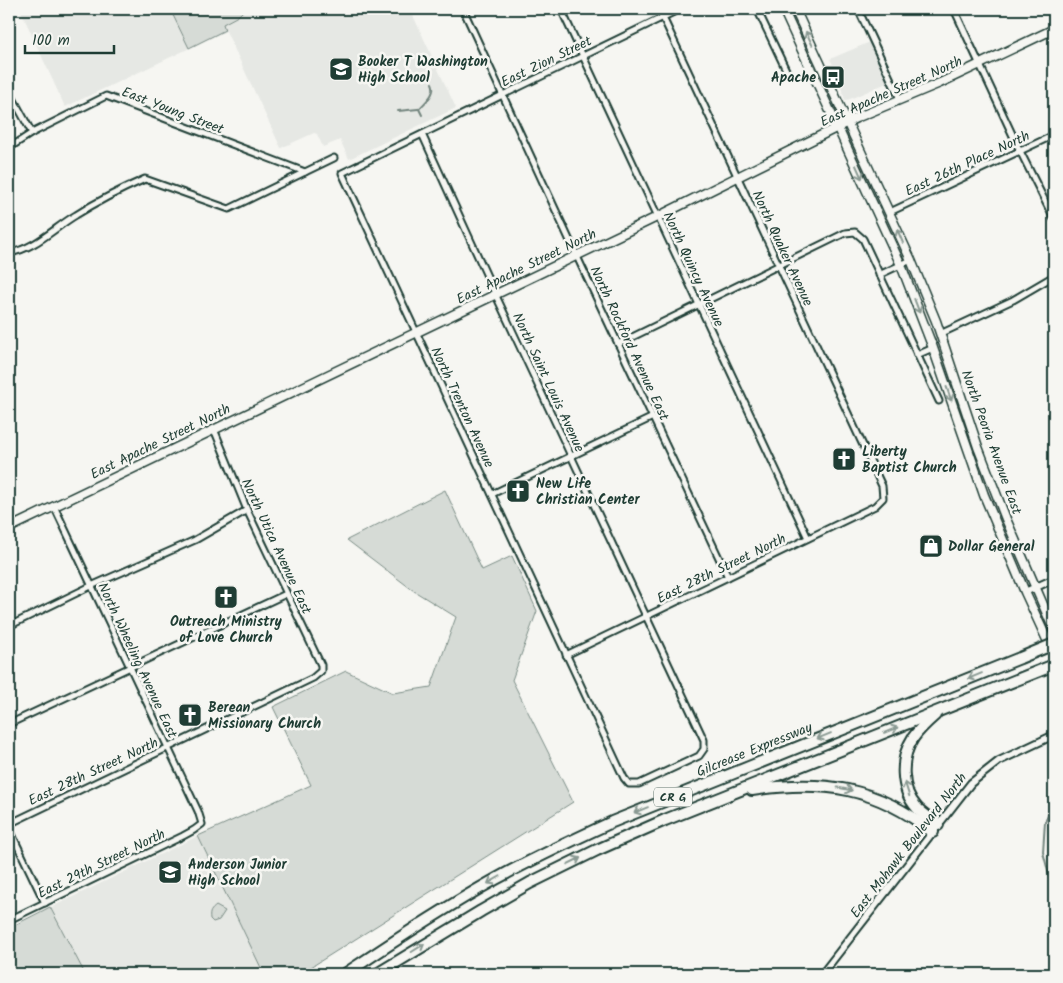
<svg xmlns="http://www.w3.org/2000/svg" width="1063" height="983" font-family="Kalam,sans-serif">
<rect width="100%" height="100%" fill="#f6f6f2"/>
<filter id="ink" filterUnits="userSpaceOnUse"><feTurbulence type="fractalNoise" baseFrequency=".02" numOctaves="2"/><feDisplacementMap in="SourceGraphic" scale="10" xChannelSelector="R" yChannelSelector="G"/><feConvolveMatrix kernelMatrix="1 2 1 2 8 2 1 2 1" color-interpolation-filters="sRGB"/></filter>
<g filter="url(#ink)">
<g fill="#e6e8e4">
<polygon points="20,9 410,9 456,108 349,159 340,140 323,147 317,134 314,133 281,148 226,31 65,107"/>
<polygon points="870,42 889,82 850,99 845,100 839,81 841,80 830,59"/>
<polygon points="198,836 264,974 85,974 50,908"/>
</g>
<g fill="#d6dbd6" stroke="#7a8c85">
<polygon points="170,9 245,9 238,16 223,24 225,30 189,48"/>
<polygon points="445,490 482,570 512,556 537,611 512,680 573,802 300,974 264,974 198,836 311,785 273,707 346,671 393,693 431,687 456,617 414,591 347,540"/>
<path d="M216,906L225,911L219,920L213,922L210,919C209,912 211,910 216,906Z"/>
<polygon points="50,907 85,974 9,974 9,928"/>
</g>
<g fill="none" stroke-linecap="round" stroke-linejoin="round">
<g stroke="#72847d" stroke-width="2">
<polyline points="398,111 418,109"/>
<path d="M422,115L419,109C426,101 437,93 432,83"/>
<polyline points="1054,803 1045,822 1043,852 1054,894"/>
</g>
<g stroke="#1f3d34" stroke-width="9">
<g id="minor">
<polyline points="463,9 581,265 728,577"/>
<polyline points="561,9 808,538"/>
<polyline points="757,9 787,72"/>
<polyline points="858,9 900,99"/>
<polyline points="954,9 1020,151 1054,219"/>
<polyline points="9,91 32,133"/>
<polyline points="422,134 491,285 704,740 704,749 699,756 639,784 629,784 624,778 342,173 680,9"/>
<polyline points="9,148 32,133 106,96 305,172 334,158"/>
<polyline points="890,212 1054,135"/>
<path d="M9,253C35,249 54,228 76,215C98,201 122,189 145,179L229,209L305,172"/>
<polyline points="879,275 911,260"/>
<polyline points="940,334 1013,300 1054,276"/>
<polyline points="618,344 845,233 855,232 863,239 939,401"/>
<polyline points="917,355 933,348"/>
<polyline points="492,494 653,417"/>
<polyline points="9,516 13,525"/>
<polyline points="9,626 91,586 195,540 247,510"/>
<polyline points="566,655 875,506 883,498 882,486 659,9"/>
<polyline points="9,724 286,594"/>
<polyline points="9,824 313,678 321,671 321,665 247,510 214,429"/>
<polyline points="9,828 45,903"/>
<polyline points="9,920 183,836 194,830 202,824 198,811 54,506"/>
</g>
</g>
<g stroke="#1f3d34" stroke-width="10">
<g id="tertiary">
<polyline points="1025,592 1054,579"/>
<polyline points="822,974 971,783 999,761 1054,735"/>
</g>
</g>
<g stroke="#1f3d34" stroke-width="11">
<g id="secondary">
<polyline points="783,9 901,265 933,348 984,495 1025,592 1054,655"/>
<polyline points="795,9 911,260 936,321 978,447 1006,519 1054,630"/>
<polyline points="9,528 657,217 856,118 940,83 1054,29"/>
</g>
</g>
<g stroke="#1f3d34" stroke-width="14">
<g id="motorway">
<path d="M935,715C927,722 919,729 913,738C900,758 900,789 917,808C923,814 931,819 938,825"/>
<path d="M752,790C823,779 876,787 933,832"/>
<path d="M345,974C394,941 444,908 496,879C534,858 573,840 612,822L1020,658"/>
<polyline points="377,974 481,911 530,883 597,850 665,820 1054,665"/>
</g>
</g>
<use href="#minor" stroke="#f6f6f2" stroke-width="5"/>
<use href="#tertiary" stroke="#f6f6f2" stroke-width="6"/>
<use href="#secondary" stroke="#f6f6f2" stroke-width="8"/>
<use href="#motorway" stroke="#f6f6f2" stroke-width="10"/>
<g stroke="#1f3d34" stroke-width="14" stroke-linecap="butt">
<polyline id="motorway-bridge" points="1020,658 1054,644"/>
</g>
<use href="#motorway-bridge" stroke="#f6f6f2" stroke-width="10"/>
</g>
<defs><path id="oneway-shaft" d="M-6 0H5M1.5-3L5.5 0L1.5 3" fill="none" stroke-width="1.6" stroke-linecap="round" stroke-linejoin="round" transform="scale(1.25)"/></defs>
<g stroke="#8a9a93">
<use href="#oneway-shaft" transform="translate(809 38) rotate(-115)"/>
<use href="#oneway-shaft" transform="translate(859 172) rotate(66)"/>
<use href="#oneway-shaft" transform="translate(900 236) rotate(-113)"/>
<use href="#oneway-shaft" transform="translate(917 306) rotate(69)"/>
<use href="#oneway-shaft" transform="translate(949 394) rotate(71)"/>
<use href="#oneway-shaft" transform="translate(975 676) rotate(158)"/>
<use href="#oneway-shaft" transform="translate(891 730) rotate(-22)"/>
<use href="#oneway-shaft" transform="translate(824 736) rotate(158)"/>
<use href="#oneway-shaft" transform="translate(845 789) rotate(12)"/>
<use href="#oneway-shaft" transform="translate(907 789) rotate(-108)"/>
<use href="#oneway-shaft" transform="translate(641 810) rotate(158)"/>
<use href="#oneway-shaft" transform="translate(574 861) rotate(-26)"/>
<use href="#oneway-shaft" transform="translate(494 880) rotate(150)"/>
<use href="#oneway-shaft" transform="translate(418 948) rotate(-32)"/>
</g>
</g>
<defs>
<g id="school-square" transform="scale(1.25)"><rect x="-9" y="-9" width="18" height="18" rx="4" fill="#1f3d34" stroke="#f6f6f2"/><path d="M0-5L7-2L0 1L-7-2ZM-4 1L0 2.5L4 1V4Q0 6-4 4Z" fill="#fff"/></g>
<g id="bus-square" transform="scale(1.25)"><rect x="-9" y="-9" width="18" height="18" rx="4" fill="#1f3d34" stroke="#f6f6f2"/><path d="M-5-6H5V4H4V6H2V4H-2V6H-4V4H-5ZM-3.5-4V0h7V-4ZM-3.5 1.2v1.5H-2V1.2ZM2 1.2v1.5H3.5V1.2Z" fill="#fff"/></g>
<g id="church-square" transform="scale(1.25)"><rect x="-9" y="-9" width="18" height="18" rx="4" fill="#1f3d34" stroke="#f6f6f2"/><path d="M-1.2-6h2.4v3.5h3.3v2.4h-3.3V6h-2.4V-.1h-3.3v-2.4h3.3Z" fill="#fff"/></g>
<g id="shop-square" transform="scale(1.25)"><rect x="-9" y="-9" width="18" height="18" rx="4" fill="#1f3d34" stroke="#f6f6f2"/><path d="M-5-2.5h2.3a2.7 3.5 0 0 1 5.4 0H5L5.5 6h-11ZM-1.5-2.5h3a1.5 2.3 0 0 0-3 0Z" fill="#fff"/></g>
</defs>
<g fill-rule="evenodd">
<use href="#school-square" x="341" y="69"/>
<use href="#bus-square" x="833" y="77"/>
<use href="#church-square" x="844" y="459"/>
<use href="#church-square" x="518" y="491"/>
<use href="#shop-square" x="931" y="546"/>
<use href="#church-square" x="226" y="597"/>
<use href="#church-square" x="190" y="715"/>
<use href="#school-square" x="170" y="872"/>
</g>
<g text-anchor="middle" stroke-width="5" stroke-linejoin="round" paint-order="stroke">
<rect fill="#f6f6f2" stroke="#60746d" stroke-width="1" x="654" y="787.5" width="38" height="19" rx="4"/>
<g font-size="12" font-weight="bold" fill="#1f3d34">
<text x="673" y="801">CR G</text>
</g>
<g font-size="14" font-weight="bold" fill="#1f3d34" stroke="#f6f6f2" text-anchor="start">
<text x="358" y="66">Booker T Washington<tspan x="358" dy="16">High School</tspan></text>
<text x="816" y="82" text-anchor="end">Apache</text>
<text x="862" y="456">Liberty<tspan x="862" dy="16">Baptist Church</tspan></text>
<text x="536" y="488">New Life<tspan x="536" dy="16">Christian Center</tspan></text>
<text x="948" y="551">Dollar General</text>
<text x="226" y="626" text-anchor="middle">Outreach Ministry<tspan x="226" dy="16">of Love Church</tspan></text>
<text x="208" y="712">Berean<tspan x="208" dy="16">Missionary Church</tspan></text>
<text x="188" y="869">Anderson Junior<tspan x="188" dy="16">High School</tspan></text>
</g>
<g font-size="14" fill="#1f3d34" stroke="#f6f6f2">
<text transform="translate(546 61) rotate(-26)" y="5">East Zion Street</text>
<text transform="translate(891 91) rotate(-24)" y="5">East Apache Street North</text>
<text transform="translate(173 110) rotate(21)" y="5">East Young Street</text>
<text transform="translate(967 163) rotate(-25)" y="5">East 26th Place North</text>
<text transform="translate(783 248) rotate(65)" y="5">North Quaker Avenue</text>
<text transform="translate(526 266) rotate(-26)" y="5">East Apache Street North</text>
<text transform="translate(694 269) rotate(65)" y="5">North Quincy Avenue</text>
<text transform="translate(630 343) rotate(65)" y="5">North Rockford Avenue East</text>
<text transform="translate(549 382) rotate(65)" y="5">North Saint Louis Avenue</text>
<text transform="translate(463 407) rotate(65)" y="5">North Trenton Avenue</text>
<text transform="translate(160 441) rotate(-26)" y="5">East Apache Street North</text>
<text transform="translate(992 442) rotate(70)" y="5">North Peoria Avenue East</text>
<text transform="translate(277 546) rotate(65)" y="5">North Utica Avenue East</text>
<text transform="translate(721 568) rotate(-26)" y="5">East 28th Street North</text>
<text transform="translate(138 660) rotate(65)" y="5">North Wheeling Avenue East</text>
<text transform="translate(754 749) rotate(-22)" y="5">Gilcrease Expressway</text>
<text transform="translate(93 771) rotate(-25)" y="5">East 28th Street North</text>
<text transform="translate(908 845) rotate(-52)" y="5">East Mohawk Boulevard North</text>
<text transform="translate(101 863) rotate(-26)" y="5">East 29th Street North</text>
</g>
</g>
<rect width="1063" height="983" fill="none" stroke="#f6f6f2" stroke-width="30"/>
<rect x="15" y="15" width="1033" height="953" fill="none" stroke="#1f3d34" stroke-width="2" filter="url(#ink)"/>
<path d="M25 45v8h89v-8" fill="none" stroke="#1f3d34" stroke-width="2.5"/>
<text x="32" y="45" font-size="15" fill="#1f3d34" stroke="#f6f6f2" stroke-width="4" paint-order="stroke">100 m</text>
</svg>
